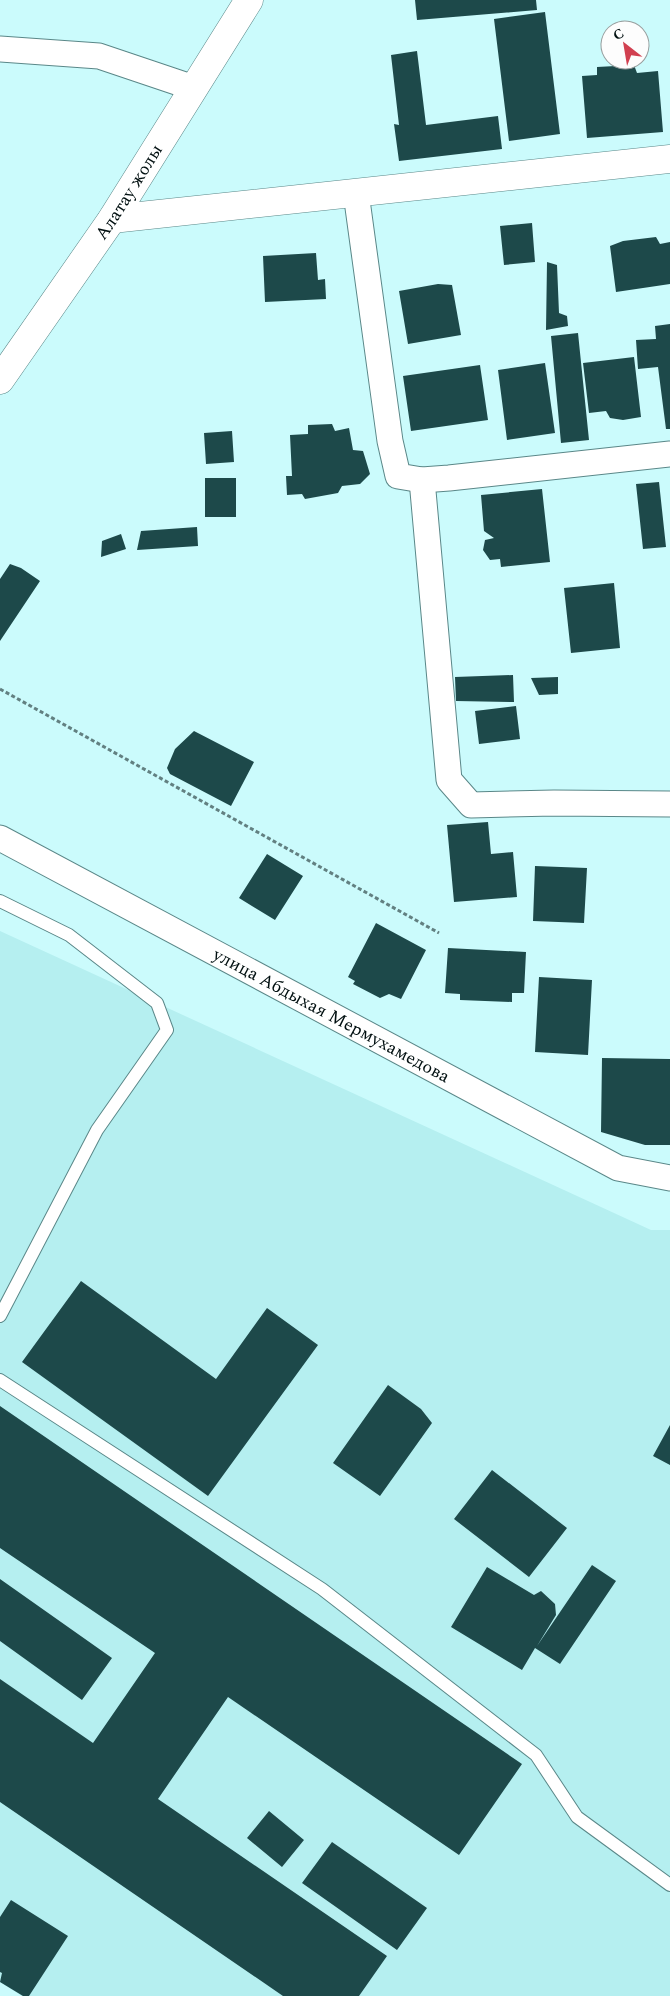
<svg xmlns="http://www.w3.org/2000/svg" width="670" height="1996" viewBox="0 0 670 1996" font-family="Spectral,serif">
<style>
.built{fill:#b5eff0}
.building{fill:#1d494a}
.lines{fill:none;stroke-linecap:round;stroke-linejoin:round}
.lane-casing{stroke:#5a8788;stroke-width:14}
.street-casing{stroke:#5a8788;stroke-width:27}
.secondary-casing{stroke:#5a8788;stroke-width:29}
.path{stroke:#628081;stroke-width:3;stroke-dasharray:4 2.5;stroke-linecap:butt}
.lane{stroke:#fff;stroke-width:12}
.street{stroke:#fff;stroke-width:25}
.secondary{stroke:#fff;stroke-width:28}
.labels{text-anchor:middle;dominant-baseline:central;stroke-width:5;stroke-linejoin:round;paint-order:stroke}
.street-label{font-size:18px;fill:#010f10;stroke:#fdfdfd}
</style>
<rect width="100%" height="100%" fill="#cbfbfc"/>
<!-- built -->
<path class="built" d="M0,931L651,1230H670V1996H22L0,1982Z"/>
<!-- building -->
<path class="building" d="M415,0H536L537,10L417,20Z
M545,12L560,134L509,141L494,19Z
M417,51L426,125L498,116L502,149L399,161L394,124L399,125L391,55Z
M634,65L637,73L658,71L663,132L587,138L582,76L597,75V67Z
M532,223L535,262L504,265L500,226Z
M656,237L660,244L670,242V284L616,292L610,246L623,241Z
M316,253L318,280L325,279L326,299L265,302L263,256Z
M547,262L557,265L559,313L567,316L568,326L546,330Z
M438,284L452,285L461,335L408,344L399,291Z
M670,324V429H666L658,367L638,369L636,340L656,339L655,326Z
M578,333L589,440L561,443L551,336Z
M634,357L641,417L623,420L610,418L606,411L589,413L583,363Z
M545,363L555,433L507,440L498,370Z
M480,365L488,420L411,431L403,376Z
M332,424L335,431L349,428L353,450L363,451L370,474L360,484L342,486L338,493L305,499L302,494L287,495L286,476H292L290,435L308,434V425Z
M232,431L234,462L206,464L204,433Z
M205,478H236V517H205Z
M659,482L666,547L643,549L636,484Z
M542,489L550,562L501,567L500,559L490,560L483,550L485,540L494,538L484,531L481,495Z
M197,527L198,546L137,550L141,531Z
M121,534L126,549L101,557L102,541Z
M10,564L21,568L40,581L0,641V579Z
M614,583L620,648L571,653L564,588Z
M513,675L514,702L456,701L455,677Z
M558,677V694L539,695L531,678Z
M516,706L520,739L479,744L475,711Z
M194,731L254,762L231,806L170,774L167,768L175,749Z
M488,822L491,854L513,852L517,897L454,902L447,825Z
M267,854L303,876L275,920L239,898Z
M535,866L587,868L584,923L533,921Z
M376,923L426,950L401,999L389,994L380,998L353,984L355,981L348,977Z
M448,948L526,952L524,993H512V1002L460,1000V994L445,993Z
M539,977L592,980L588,1055L535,1052Z
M602,1058L670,1059V1145H645L601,1132Z
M81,1281L216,1379L267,1308L318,1345L208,1496L22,1362Z
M388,1385L421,1409L432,1423L380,1496L333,1463Z
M0,1406L522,1764L459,1855L228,1697L158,1799L387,1956L359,1996H283L0,1802V1679L93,1743L155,1653L0,1548Z
M670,1425V1465L653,1456Z
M492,1470L567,1528L529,1577L454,1519Z
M592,1565L616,1581L560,1664L535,1648L522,1670L451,1627L487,1567L534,1595L541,1591L555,1604L556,1615L537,1646Z
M0,1579L112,1658L82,1700L0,1641Z
M269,1811L304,1840L282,1867L247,1838Z
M332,1842L427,1908L397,1950L302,1883Z
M11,1900L68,1936L29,1996H23L0,1982L2,1973L0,1972V1917Z"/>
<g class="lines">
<defs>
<path id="lane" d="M0,901L69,935L157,1003L167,1030L97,1130L0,1316
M0,1380L322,1589L536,1755L577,1817L670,1885"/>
<g id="street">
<path d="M0,49L99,56L194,88"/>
<path d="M356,193L390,441L398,476L422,480L449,478L670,454"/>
<path d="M422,480L449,780L471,805L554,803L670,804"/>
<path id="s1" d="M0,838L618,1168L670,1178"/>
</g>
<g id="secondary">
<path d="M112,219L670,159"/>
<path id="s2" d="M0,380L112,219L249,0"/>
</g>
</defs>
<!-- lane casing -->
<use href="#lane" class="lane-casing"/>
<!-- street casing -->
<use href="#street" class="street-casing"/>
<!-- secondary casing -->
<use href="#secondary" class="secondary-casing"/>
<!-- path -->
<path class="path" d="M0,689L439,933"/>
<!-- lane -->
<use href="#lane" class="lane"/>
<!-- street -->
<use href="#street" class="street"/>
<!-- secondary -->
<use href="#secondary" class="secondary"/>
</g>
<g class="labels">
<!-- street labels -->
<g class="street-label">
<text stroke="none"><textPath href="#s2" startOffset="228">Алатау жолы</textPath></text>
<text stroke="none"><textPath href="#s1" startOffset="376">улица Абдыхая Мермухамедова</textPath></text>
</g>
</g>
<!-- north arrow -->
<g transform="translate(625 45) rotate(329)"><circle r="24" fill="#fdfdfd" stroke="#989e9e"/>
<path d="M0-4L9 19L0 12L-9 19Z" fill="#d14050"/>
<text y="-8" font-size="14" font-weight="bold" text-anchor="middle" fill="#010f10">С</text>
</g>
</svg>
